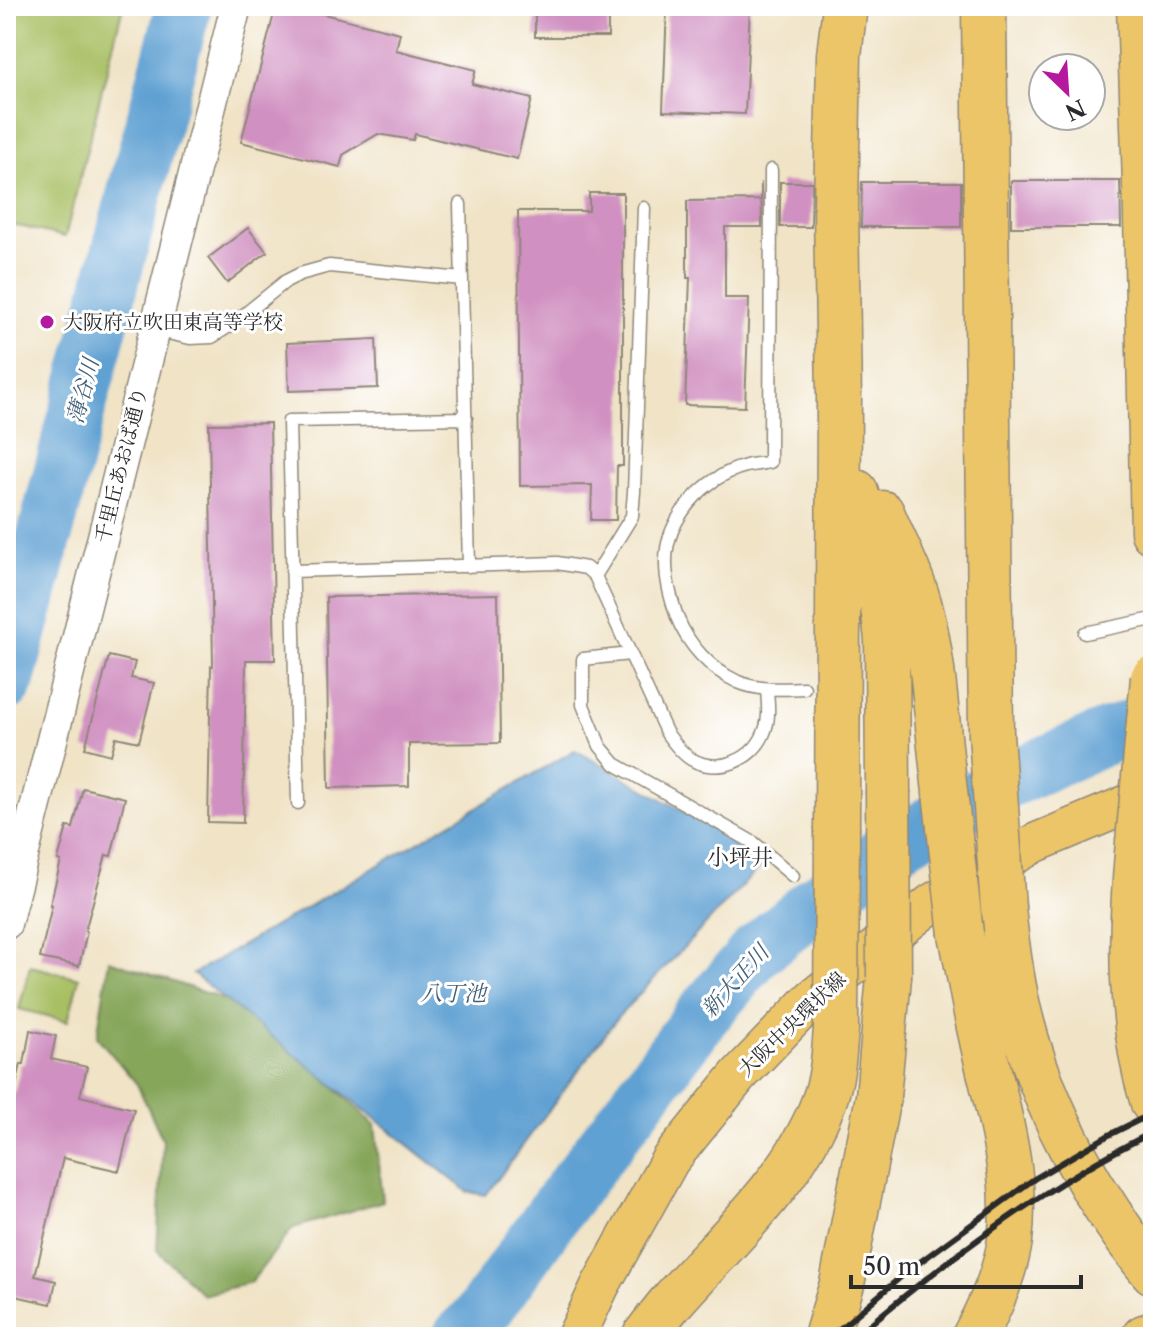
<svg xmlns="http://www.w3.org/2000/svg" width="1159" height="1343" viewBox="0 0 1159 1343" font-family="'Libre Caslon Text','Noto Serif JP',serif">
<style>
.green{fill:#a8bf64;stroke:#6a7548;stroke-width:2}
.forest{fill:#86a65a;stroke:#586842;stroke-width:2}
.water{fill:#60a1d3;stroke:#46667f;stroke-width:2}
.lines{fill:none;stroke-linecap:round;stroke-linejoin:round}
.river{stroke:#60a1d3;stroke-width:56}
.building{fill:#d090c1}
.service-casing{stroke:#8e8778;stroke-width:15}
.tertiary-casing{stroke:#8e8778;stroke-width:33}
.primary-casing{stroke:#8e8778;stroke-width:41}
.motorway-casing{stroke:#8e8778;stroke-width:47}
.service{stroke:#fff;stroke-width:12}
.tertiary{stroke:#fff;stroke-width:30}
.primary{stroke:#edc569;stroke-width:38}
.motorway{stroke:#edc569;stroke-width:44}
.rail{stroke:#2b2b2b;stroke-width:6}
.motorway-bridge-casing{stroke:#8e8778;stroke-width:47;stroke-linecap:butt}
.motorway-bridge{stroke:#edc569;stroke-width:44}
.poi-dot{fill:#b5179e;stroke:#fff;stroke-width:3}
.labels{text-anchor:middle;dominant-baseline:central;stroke-width:6;stroke-linejoin:round;paint-order:stroke}
.poi-label{font-size:20px;fill:#2b2b2b;stroke:#fff;text-anchor:start}
.street-label{font-size:20px;fill:#2b2b2b;stroke:#fff}
.water-label{font-size:22px;font-style:italic;fill:#436077;stroke:#fff}
.neighbourhood-label{font-size:22px;fill:#2b2b2b;stroke:#fff}
</style>
<rect width="100%" height="100%" fill="#fff"/>
<filter id="ink" filterUnits="userSpaceOnUse"><feTurbulence type="fractalNoise" baseFrequency=".0125" numOctaves="2"/><feDisplacementMap in="SourceGraphic" scale="16" xChannelSelector="R" yChannelSelector="G"/><feConvolveMatrix kernelMatrix="1 2 1 2 8 2 1 2 1" color-interpolation-filters="sRGB"/></filter>
<filter id="wash" filterUnits="userSpaceOnUse"><feTurbulence type="fractalNoise" baseFrequency=".006" numOctaves="4" result="noise"/><feDisplacementMap in="SourceGraphic" scale="32" xChannelSelector="R" yChannelSelector="G"/><feGaussianBlur stdDeviation="1.8" result="paint"/><feColorMatrix in="noise" values="0 0 0 0 0 0 0 0 0 0 0 0 0 0 0 0 0 1.4 0 .05"/><feComposite in="paint" operator="in"/></filter>
<g filter="url(#wash)">
<rect width="100%" height="100%" fill="#f0e3c6"/>
<!-- green -->
<path class="green" d="M6,6H123L65,237L6,223Z
M30,966L79,978L68,1021L19,1009Z"/>
<!-- forest -->
<path class="forest" d="M109,960L249,1008L375,1125L383,1201L293,1228L251,1282L203,1295L157,1250L163,1140L137,1084L97,1037Z"/>
<!-- water -->
<path class="water" d="M575,750L759,854L761,866L618,1017L486,1195L468,1192L193,974Z"/>
<g class="lines">
<!-- river -->
<path class="river" d="M6,683L184,6
M460,1337L479,1318L558,1207L701,1017L756,952L823,897L898,843L1006,781L1101,739L1153,719"/>
</g>
<g id="blocks">
<!-- building -->
<path class="building" d="M276,6H291L400,33L396,50L476,70L472,84L532,99L517,159L415,134L413,140L378,134L343,155L340,167L241,142Z
M535,6H608V37H535Z
M667,6H750L745,114L663,111Z
M1011,181H1120L1121,227H1011Z
M761,182L762,227H725V298H749L745,407L685,405L690,278H687V201L761,200Z
M780,182H812L811,227H780Z
M862,182H961V227H861Z
M589,193H623V466H617L616,520H591L592,485L520,486L518,211H589Z
M248,228L267,252L227,283L208,258Z
M376,339L378,388L289,391L287,343Z
M270,423L275,660H246L243,823L208,822L211,666H213L209,424Z
M498,594L500,743L409,744V786L329,788L326,597Z
M109,656L135,662L131,678L154,683L139,742L116,737L111,755L85,748Z
M83,788L125,798L111,856L106,855L85,931L87,932L79,966L40,958L52,905H50L61,861L58,860L67,827L73,828Z
M30,1030L56,1036L51,1059L87,1067L80,1096L134,1109L119,1171L63,1158L35,1276L56,1281L51,1304L6,1294V1128L21,1064H24Z"/>
</g>
</g>
<g filter="url(#ink)">
<use href="#blocks" fill-opacity="0" stroke="#8e8778" stroke-width="2"/>
<g class="lines">
<defs>
<path id="service" d="M771,170L770,462C762,464 754,464 746,466C704,477 665,519 666,563C666,582 671,599 677,617C688,645 710,669 738,682C759,691 781,689 804,688
M460,204L469,566
M154,330L190,338L212,337L234,323L286,281L300,274L329,266L462,279
M292,571L557,563L586,568L595,576L666,732C673,742 681,753 691,759C718,775 753,760 764,733C770,719 768,704 767,690
M595,576L632,516L634,492L644,208
M1085,633L1153,619
M630,654L583,659V705L600,746L615,764L754,843L793,876
M298,803L289,421L466,418"/>
<path id="tertiary" d="M6,924L236,6"/>
<path id="primary" d="M576,1337L600,1286L670,1160L738,1076L813,998L932,903L1035,843L1128,804L1153,797"/>
<path id="motorway" d="M984,6L991,734
M1139,6L1146,215L1153,532
M856,492L884,614L887,639L888,791
M882,513C895,545 913,577 921,611C934,661 936,714 942,765
M837,827L839,399L836,208L839,55L845,6
M1138,842C1130,929 1127,1018 1153,1103
M1003,908C1007,947 1012,986 1022,1023C1045,1112 1095,1202 1153,1272
M961,934C968,968 973,1002 981,1036C995,1102 1019,1172 1010,1240C1005,1274 990,1308 974,1337
M644,1337C654,1324 663,1311 674,1299C728,1237 795,1180 824,1101C833,1078 834,1053 836,1029
M826,1337L842,1284L878,1097L889,977
M1144,1337L1153,1334"/>
</defs>
<!-- service casing -->
<use href="#service" class="service-casing"/>
<!-- tertiary casing -->
<use href="#tertiary" class="tertiary-casing"/>
<!-- primary casing -->
<use href="#primary" class="primary-casing"/>
<!-- motorway casing -->
<use href="#motorway" class="motorway-casing"/>
<!-- service -->
<use href="#service" class="service"/>
<!-- tertiary -->
<use href="#tertiary" class="tertiary"/>
<!-- primary -->
<use href="#primary" class="primary"/>
<!-- motorway -->
<use href="#motorway" class="motorway"/>
<!-- rail -->
<path class="rail" d="M830,1337L909,1270L1034,1179L1109,1135L1153,1113
M855,1337C947,1259 1044,1186 1153,1132"/>
<defs>
<path id="motorway-bridge" d="M991,734L1003,908
M942,765L961,934
M888,791L889,977
M1138,842L1153,678
M836,1029L837,827"/>
</defs>
<!-- motorway-bridge casing -->
<use href="#motorway-bridge" class="motorway-bridge-casing"/>
<!-- motorway-bridge -->
<use href="#motorway-bridge" class="motorway-bridge"/>
</g>
</g>
<!-- markers -->
<circle class="poi-dot" cx="47" cy="322" r="8"/>
<g class="labels">
<!-- poi labels -->
<g class="poi-label">
<text x="63" y="322">大阪府立吹田東高等学校</text>
</g>
<!-- street labels -->
<g class="street-label">
<text transform="translate(121 465) rotate(-76)">千里丘あおば通り</text>
<text transform="translate(792 1024) rotate(-44)">大阪中央環状線</text>
</g>
<!-- water labels -->
<g class="water-label">
<text transform="translate(83 391) rotate(-75)">薄谷川</text>
<text transform="translate(735 981) rotate(-48)">新大正川</text>
<text x="453" y="993">八丁池</text>
</g>
<!-- neighbourhood labels -->
<g class="neighbourhood-label">
<text x="740" y="857">小坪井</text>
</g>
</g>
<!-- margin -->
<rect width="1159" height="1343" fill="none" stroke="#fff" stroke-width="32"/>
<!-- north arrow -->
<g transform="translate(1067 92) rotate(155)"><circle r="38" fill="#ffffff" stroke="#aaaaaa" stroke-width="2"/>
<path d="M0-6L14 30L0 20L-14 30Z" fill="#b5179e"/>
<text y="-12" font-size="22" font-weight="bold" text-anchor="middle" fill="#2b2b2b">N</text>
</g>
<!-- scale -->
<path d="M851 1275v12h230v-12" fill="none" stroke="#2b2b2b" stroke-width="4"/>
<text x="863" y="1275" font-size="24" fill="#2b2b2b" stroke="#ffffff" stroke-width="6" paint-order="stroke">50 m</text>
</svg>
